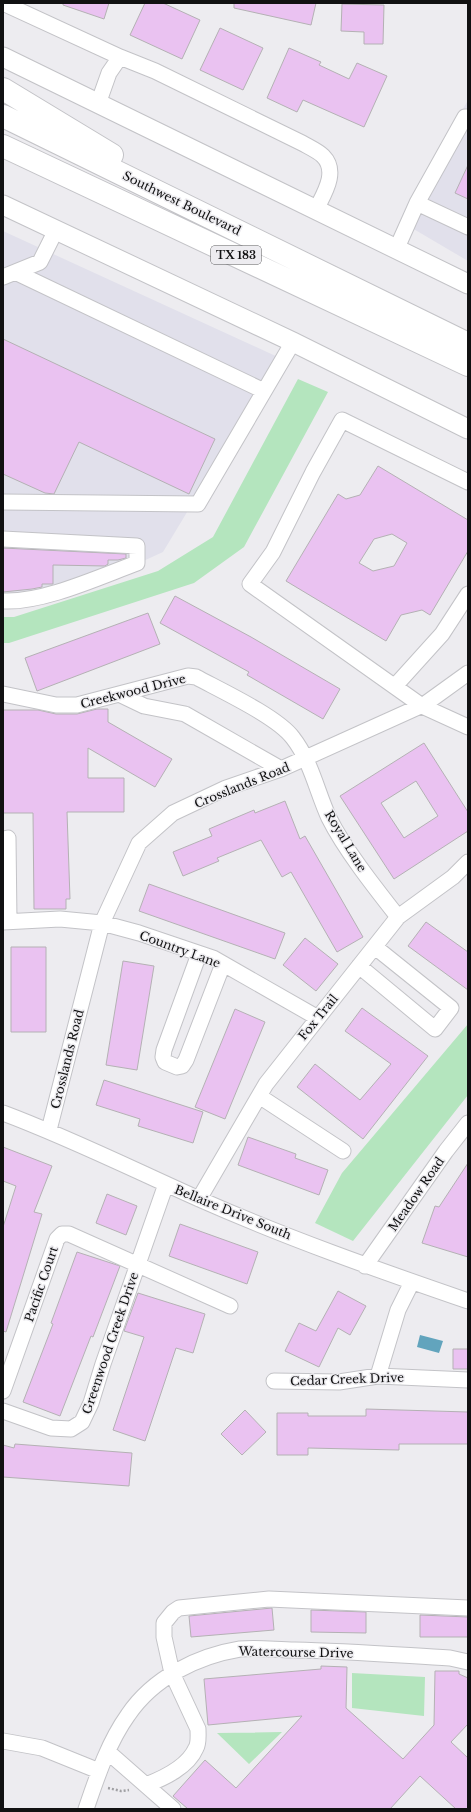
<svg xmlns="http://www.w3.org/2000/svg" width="471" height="1812" viewBox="0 0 471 1812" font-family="'Libre Baskerville',serif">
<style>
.built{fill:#e1e0eb}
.green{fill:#b4e5be}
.water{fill:#62a4bd}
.building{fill:#eac2f1;stroke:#b4b1b4;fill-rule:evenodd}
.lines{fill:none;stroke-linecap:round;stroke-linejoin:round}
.minor-casing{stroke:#c3c3c7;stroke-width:17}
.major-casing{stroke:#c3c3c7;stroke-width:21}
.highway-casing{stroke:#c3c3c7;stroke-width:24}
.path{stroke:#a0a0a3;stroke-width:2.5;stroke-dasharray:2 2;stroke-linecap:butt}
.minor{stroke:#fff;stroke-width:15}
.major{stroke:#fff;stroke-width:19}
.highway{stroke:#fff;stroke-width:22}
.labels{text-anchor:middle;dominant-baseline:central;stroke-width:3;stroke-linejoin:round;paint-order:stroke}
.shield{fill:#edecf0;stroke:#535355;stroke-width:1}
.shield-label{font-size:11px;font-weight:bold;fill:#111112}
.street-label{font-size:12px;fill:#111112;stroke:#edecf0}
</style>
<rect width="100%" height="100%" fill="#edecf0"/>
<!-- built -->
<path class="built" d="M468,100V261L400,221Z
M3,231L280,358L163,552L95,583L16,608H3Z"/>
<!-- green -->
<path class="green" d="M298,379L328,392L244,547L194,583L9,643H3V617H14L158,571L213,537Z
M468,1024V1095L353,1241L315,1223L342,1173Z
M352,1673L425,1677L424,1716L352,1708Z
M282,1732L249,1764L217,1733Z"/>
<!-- water -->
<path class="water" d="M420,1335L443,1341L439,1353L417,1347Z"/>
<!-- building -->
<path class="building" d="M63,3H109L104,19L63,5Z
M145,3H163L200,20L182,59L130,35Z
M234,3H316L311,25L234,8Z
M342,4L384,5L383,44H364V32L341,31Z
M220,28L263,48L243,90L200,70Z
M289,48L321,62L319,65L349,79L357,63L387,76L364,127L303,100L297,112L267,98Z
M468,165V199L455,193Z
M3,339L215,439L189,494L79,442L54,494L45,493L3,474Z
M378,466L468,520V551L430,615L422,610L401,615L386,641L286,581L338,494L346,499L360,495ZM392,534L407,543L394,566L373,571L359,563L374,539Z
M3,548L126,554V558L118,560H108V564L105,566L53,565V584H42V587L32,589L3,592Z
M175,596L251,637L340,689L323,719L247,675L249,672L160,623Z
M148,613L160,644L37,691L25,658Z
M97,709H108V722L172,759L155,787L88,748V778H124V812H67L70,899H66V909H34L33,813H3V710H38L56,714H77Z
M424,743L468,812V831L394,879L340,796ZM416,781L438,816L404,838L381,803Z
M285,801L300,839L305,836L363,937L337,952L291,872L282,877L261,840L217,858L219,861L183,876L173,852L212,836L209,829L254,810L255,813Z
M149,884L285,933L275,959L139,911Z
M426,922L468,952V990L408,946Z
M305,938L338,964L316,991L283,965Z
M11,947H46V1032H11Z
M123,961L154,966L137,1070L106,1065Z
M362,1008L428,1056L363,1139L297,1087L315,1064L360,1100L391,1064L345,1031Z
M235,1009L265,1022L225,1119L195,1107Z
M104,1080L203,1112L193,1143L138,1126L140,1119L96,1105Z
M248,1137L296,1154L295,1158L328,1170L319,1195L238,1165Z
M3,1147L52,1166L34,1212L42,1214L6,1332L3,1331V1227L16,1186L3,1181Z
M468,1163V1257L422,1243L435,1206L439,1207Z
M107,1194L137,1206L126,1235L96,1223Z
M180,1224L258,1252L247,1284L169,1256Z
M77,1252L120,1266L93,1337L91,1336L60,1416L23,1402L53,1324L51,1323Z
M338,1291L366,1306L350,1335L338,1328L319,1367L285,1351L299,1323L316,1331Z
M138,1293L205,1314L193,1353L176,1348L145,1441L113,1430L144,1337L124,1331Z
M453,1349H468V1369H453Z
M366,1409L468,1412V1444H399V1450L308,1448V1455H277V1413H308V1416H366Z
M245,1410L266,1432L242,1455L221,1434Z
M15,1444L132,1453L129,1486L3,1477V1445L14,1448Z
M272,1608L274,1630L191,1637L189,1616Z
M311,1610L366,1612V1633L311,1632Z
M420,1615L468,1617V1637H420Z
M321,1666L347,1667L346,1708L403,1759L434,1725L435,1671H459V1674L468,1678V1724L451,1742L468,1758V1809H456L420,1776L390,1809H188L173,1796L205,1760L236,1788L302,1716L208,1725L204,1679L321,1669Z"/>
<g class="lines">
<defs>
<path id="minor" d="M3,3L120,57
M98,104L109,73L120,57L155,71L302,143C309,147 318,151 323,156C339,172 323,195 316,210
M417,203L468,227
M396,250L417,203L465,117H468
M15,272L264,391
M3,277L40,262L56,230
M468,482L342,420L313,472L273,552L250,584L422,706L468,727
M3,502L198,504L293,342
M3,539L137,546V563C99,577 43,603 3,601
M395,686L442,634L468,594
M3,694L56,705H77L188,676L196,677C220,690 278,717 293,738C311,761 317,792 329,818C345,850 376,889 398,917
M119,694L144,706L185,714L281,769
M3,839L8,838L9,921
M3,922L60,919L102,923L139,933L213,958L318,1018
M199,954L164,1050L163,1057L165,1062L177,1067L182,1066L186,1060L223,964
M359,966L435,1029L451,1008L375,947
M259,1096L343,1151
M3,1113C70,1138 134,1170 199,1199C287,1238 378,1270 468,1301
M49,1130L102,923L139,843L173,813L226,788L281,769L425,704L468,673
M199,1199L266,1084L318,1018L398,917L453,877L468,862
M365,1266L446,1151L468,1123
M378,1376L398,1310L412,1282
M274,1381L339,1382L378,1376L468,1380
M3,1391L57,1239L62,1234H69L230,1306
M3,1411L51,1428L71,1429L82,1422L91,1403L103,1364L166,1184
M3,1741L42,1748L99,1771
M108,1752L173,1809
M146,1785C164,1778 188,1767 196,1748C199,1743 198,1735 198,1729L172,1673L164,1637V1623L173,1612L179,1608L269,1599L468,1608
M86,1809C97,1777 108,1743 128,1715C153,1678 197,1656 240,1649C258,1647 277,1650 295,1650C347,1651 398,1655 450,1658L468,1662"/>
<path id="major" d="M3,57L468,284
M3,205L293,342L468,429"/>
<path id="highway" d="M3,89L112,155
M3,116L468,344
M3,146L468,365"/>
</defs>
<!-- minor casing -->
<use href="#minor" class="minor-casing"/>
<!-- major casing -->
<use href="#major" class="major-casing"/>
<!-- highway casing -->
<use href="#highway" class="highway-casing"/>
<!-- path -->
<path class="path" d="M108,1788L121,1791L129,1790"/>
<!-- minor -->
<use href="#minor" class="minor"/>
<!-- major -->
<use href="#major" class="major"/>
<!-- highway -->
<use href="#highway" class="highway"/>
</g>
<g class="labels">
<!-- shield labels -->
<rect class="shield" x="211" y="246" width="50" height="18" rx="3"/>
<g class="shield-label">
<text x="236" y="255">TX 183</text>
</g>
<!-- street labels -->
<g class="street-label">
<text transform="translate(182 203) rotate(26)">Southwest Boulevard</text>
<text transform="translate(133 691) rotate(-14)">Creekwood Drive</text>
<text transform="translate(242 785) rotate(-22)">Crosslands Road</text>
<text transform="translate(346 841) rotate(59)">Royal Lane</text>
<text transform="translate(180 949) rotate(20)">Country Lane</text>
<text transform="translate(318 1017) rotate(-51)">Fox Trail</text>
<text transform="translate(67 1059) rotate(-76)">Crosslands Road</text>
<text transform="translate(416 1194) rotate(-55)">Meadow Road</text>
<text transform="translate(233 1212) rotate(22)">Bellaire Drive South</text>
<text transform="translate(41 1284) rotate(-71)">Pacific Court</text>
<text transform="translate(110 1343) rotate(-71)">Greenwood Creek Drive</text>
<text transform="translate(347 1379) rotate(-2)">Cedar Creek Drive</text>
<text transform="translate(296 1652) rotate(1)">Watercourse Drive</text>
</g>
</g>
<!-- border -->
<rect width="471" height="1812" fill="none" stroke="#111112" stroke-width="8"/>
</svg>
